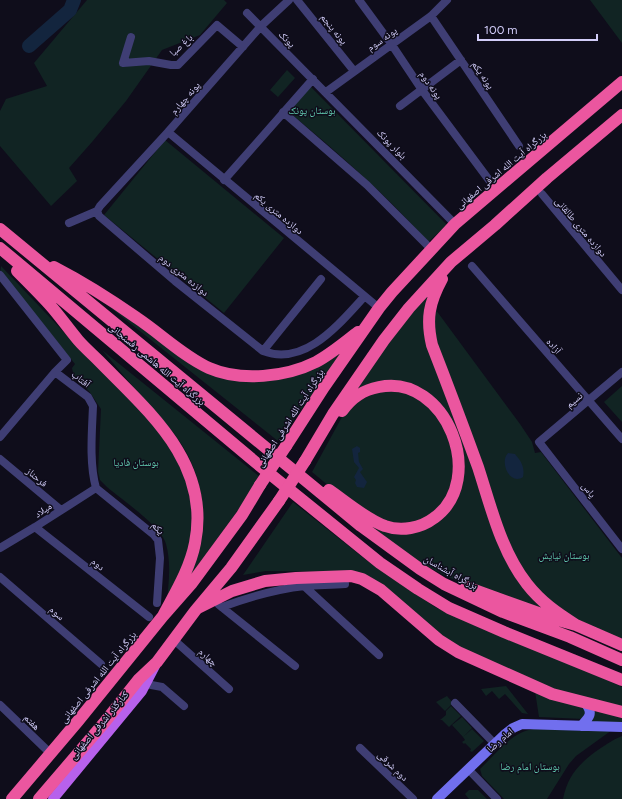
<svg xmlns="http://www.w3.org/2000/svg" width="622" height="799" viewBox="0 0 622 799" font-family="Figtree,'Noto Naskh Arabic',sans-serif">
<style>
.green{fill:#112423}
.water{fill:#13253e}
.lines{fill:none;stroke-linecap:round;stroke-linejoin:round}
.river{stroke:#13253e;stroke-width:14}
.street{stroke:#3f3e74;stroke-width:8}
.secondary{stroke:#716fee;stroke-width:10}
.primary{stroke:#b761ec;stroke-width:10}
.highway{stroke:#eb569f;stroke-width:12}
.highway-bridge{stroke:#eb569f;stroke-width:12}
.labels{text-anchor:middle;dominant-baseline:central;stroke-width:3;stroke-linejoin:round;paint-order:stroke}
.street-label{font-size:10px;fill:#d2cdf9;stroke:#0f0d1b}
.park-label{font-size:10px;fill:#63cfb3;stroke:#0f0d1b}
</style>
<rect width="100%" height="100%" fill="#0f0d1b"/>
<!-- green -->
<path class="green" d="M87,0H224L227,3L200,35L162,50L126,101L92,142L69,168L77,181L51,206L0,146V111L6,99L47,86L34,63Z
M590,0H622V43Z
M287,70L295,78L278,97L270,90Z
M310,86L447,225L428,242C386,194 338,153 289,112Z
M165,140L284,238L224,313L104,215Z
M1,266L78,347L150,419L175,453L192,498L193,527L186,560L167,600C169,581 171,562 166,544C162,527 121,499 107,487L100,480L98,472L101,409L89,391L74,377L72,368L75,364L35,314L0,275Z
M439,280L426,312L499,541L553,616C509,600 461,587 420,562C389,543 361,518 333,495L388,530L449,510L456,437L415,388L351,397L387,342Z
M87,289L183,358L264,379L351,342L278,441Z
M433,306L520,424L532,442L535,453L541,452L622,558V640L585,624L549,604L515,562L436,349Z
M102,350L260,477L239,509L179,591C186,577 195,562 199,547C208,512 201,475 182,445C171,427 155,412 141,396C128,381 115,365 102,350Z
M622,386V422L604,402Z
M385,389L418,396L442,420L455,456L449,499L418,523L383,522L329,486L312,472L343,415L352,404Z
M293,502L365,559L435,607L485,630L589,672L622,687V708L545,688L459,650L351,572L266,571L243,575Z
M506,686L528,714L522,713L505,694L499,699L492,691L486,696L481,689Z
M535,691L587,709L584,719L539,717Z
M447,696L453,703L445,711L436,702Z
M451,706L461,716L449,727L442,720H440L446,715V711Z
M594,711L622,715V724L588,723Z
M462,717L472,728L463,737L452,725Z
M472,729L484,741L472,752L470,751L471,749L465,743L464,744L462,742L465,740L463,737Z
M533,729L612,730L576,756L569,764L547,799H504L482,776L480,769C496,754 510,733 533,729Z
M622,736V799H563C568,776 577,766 595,752C604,746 612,740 622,736Z
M469,790H478L487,799H469L465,794Z"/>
<!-- water -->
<path class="water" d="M357,446L360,448V452L358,453L359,462L363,469L360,472L367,482L364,488L357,487L355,483L356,480L354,477L359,468L354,462L352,449Z
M508,453L515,454C521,461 525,467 523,477C510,486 499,462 508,453Z"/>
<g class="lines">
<!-- river -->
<path class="river" d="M29,46L70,10L74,0"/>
<!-- street -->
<path class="street" d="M297,0L354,71
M359,0L392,45L422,90L489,180
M247,13L455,224
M431,16L519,146
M131,37L123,63L149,61L171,65H178L217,25L243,47
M326,92L431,16L447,0
M400,106L461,60
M283,112L367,185L431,249
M168,132L379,308
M224,180L313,79
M542,194L622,290
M97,211L99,216L175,281L263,351C305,367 339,324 364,297
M97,211L100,206L168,132L261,26L289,0
M69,223L97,211
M472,266L622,439
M0,275L67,360L55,372L0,437
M263,351L321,279
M55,372L88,397L93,406C92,431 89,463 96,488
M622,372L539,442L622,549
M0,459L61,510
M96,488L154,535L158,540L160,558L157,603
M35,527L149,617
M0,548L35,527L96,488
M0,577L101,664
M303,585L379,655
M219,605L295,666
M222,607C249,597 277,589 305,586C319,585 332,585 345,584L344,576
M174,640L229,689
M146,684L162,687L184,706
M455,703L495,744
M0,705L50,753
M360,748L413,799
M469,770L497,799"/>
<!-- secondary -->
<path class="secondary" d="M581,726C589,718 594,713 585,703
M437,799L504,735L513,728L522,724L622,727"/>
<!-- primary -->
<path class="primary" d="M53,799L142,691L155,666"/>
<!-- highway -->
<path class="highway" d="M0,229L361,526L420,569L444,584L503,612L570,637L622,660
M0,248L254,461L380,563L418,589L449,608L504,632L622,680
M54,267C83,282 110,299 137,318C161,334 183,356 209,368C241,382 286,377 316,362C331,354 345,342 358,332
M17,271C28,282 39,293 49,304C59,315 68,328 78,340C84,347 92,354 99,361C149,412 211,463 195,543C190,569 175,593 163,616
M442,279C429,303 426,319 432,345C448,386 463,426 478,467C491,507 501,551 527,584C541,602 557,613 576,625
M286,446L324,387L379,308L392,292L455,224L622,82
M305,461L333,414L384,340L409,308L451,262L495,225L547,178L622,115
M329,490C345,501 367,520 385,526C401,532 421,528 434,518C488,480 446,373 379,387C363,390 352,397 342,411
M466,587L558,620L576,625L622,645
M198,608L232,591L265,581L296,578L351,576L362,579L381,590L439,640L458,652L552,694L622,712
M12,799L78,721L163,616L192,583L242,515L260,485
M39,799L104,723L139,679L157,662L195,611L231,568L279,501"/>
<!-- highway-bridge -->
<path class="highway-bridge" d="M260,485L286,446
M279,501L305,461"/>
</g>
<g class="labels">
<!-- street labels -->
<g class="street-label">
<text transform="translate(334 29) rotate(51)">پونه پنجم</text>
<text transform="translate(287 39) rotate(45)">پونک</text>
<text transform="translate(382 39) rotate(-35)">پونه سوم</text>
<text transform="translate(181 45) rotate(-42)">باغ صبا</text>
<text transform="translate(483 75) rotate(56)">پونه یکم</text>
<text transform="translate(431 85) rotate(55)">پونه دوم</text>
<text transform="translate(185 98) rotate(-49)">پونه چهارم</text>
<text transform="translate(392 144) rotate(45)">بلوار پونک</text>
<text transform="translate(501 170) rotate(-40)">بزرگراه آیت الله اشرفی اصفهانی</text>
<text transform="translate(279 213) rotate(40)">دوازده متری یکم</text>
<text transform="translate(581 227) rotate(50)">دوازده متری طالقانی</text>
<text transform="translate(184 275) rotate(39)">دوازده متری دوم</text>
<text transform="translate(554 346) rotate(49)">آزاده</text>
<text transform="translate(157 364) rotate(40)">بزرگراه آیت الله هاشمی رفسنجانی</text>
<text transform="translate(81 379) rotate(38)">آفتاب</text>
<text transform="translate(574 400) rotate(-40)">نسیم</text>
<text transform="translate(290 418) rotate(-57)">بزرگراه آیت الله اشرفی اصفهانی</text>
<text transform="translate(37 477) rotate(40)">فرحناز</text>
<text transform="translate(589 490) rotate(52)">یاس</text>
<text transform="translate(43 510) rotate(-34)">میلاد</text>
<text transform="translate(158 528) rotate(47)">یکم</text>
<text transform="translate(98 564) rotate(38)">دوم</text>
<text transform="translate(451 572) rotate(29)">بزرگراه آبشناسان</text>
<text transform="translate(57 613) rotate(41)">سوم</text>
<text transform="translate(208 657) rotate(42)">چهارم</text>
<text transform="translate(98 677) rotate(-51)">بزرگراه آیت الله اشرفی اصفهانی</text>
<text transform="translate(32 722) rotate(44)">هفتم</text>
<text transform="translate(99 725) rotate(-50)">کنارگذر اشرفی اصفهانی</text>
<text transform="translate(500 740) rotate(-41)">امام رضا</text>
<text transform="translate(393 766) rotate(44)">دوم شرقی</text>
</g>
<!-- park labels -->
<g class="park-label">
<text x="312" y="110">بوستان پونک</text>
<text x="136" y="462">بوستان فادیا</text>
<text x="564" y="555">بوستان نیایش</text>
<text x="530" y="766">بوستان امام رضا</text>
</g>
</g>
<!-- scale -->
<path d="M478 34v6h119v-6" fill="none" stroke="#d2cdf9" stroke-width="2"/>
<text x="484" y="34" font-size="12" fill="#d2cdf9" stroke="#0f0d1b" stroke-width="3" paint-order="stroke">100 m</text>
</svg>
